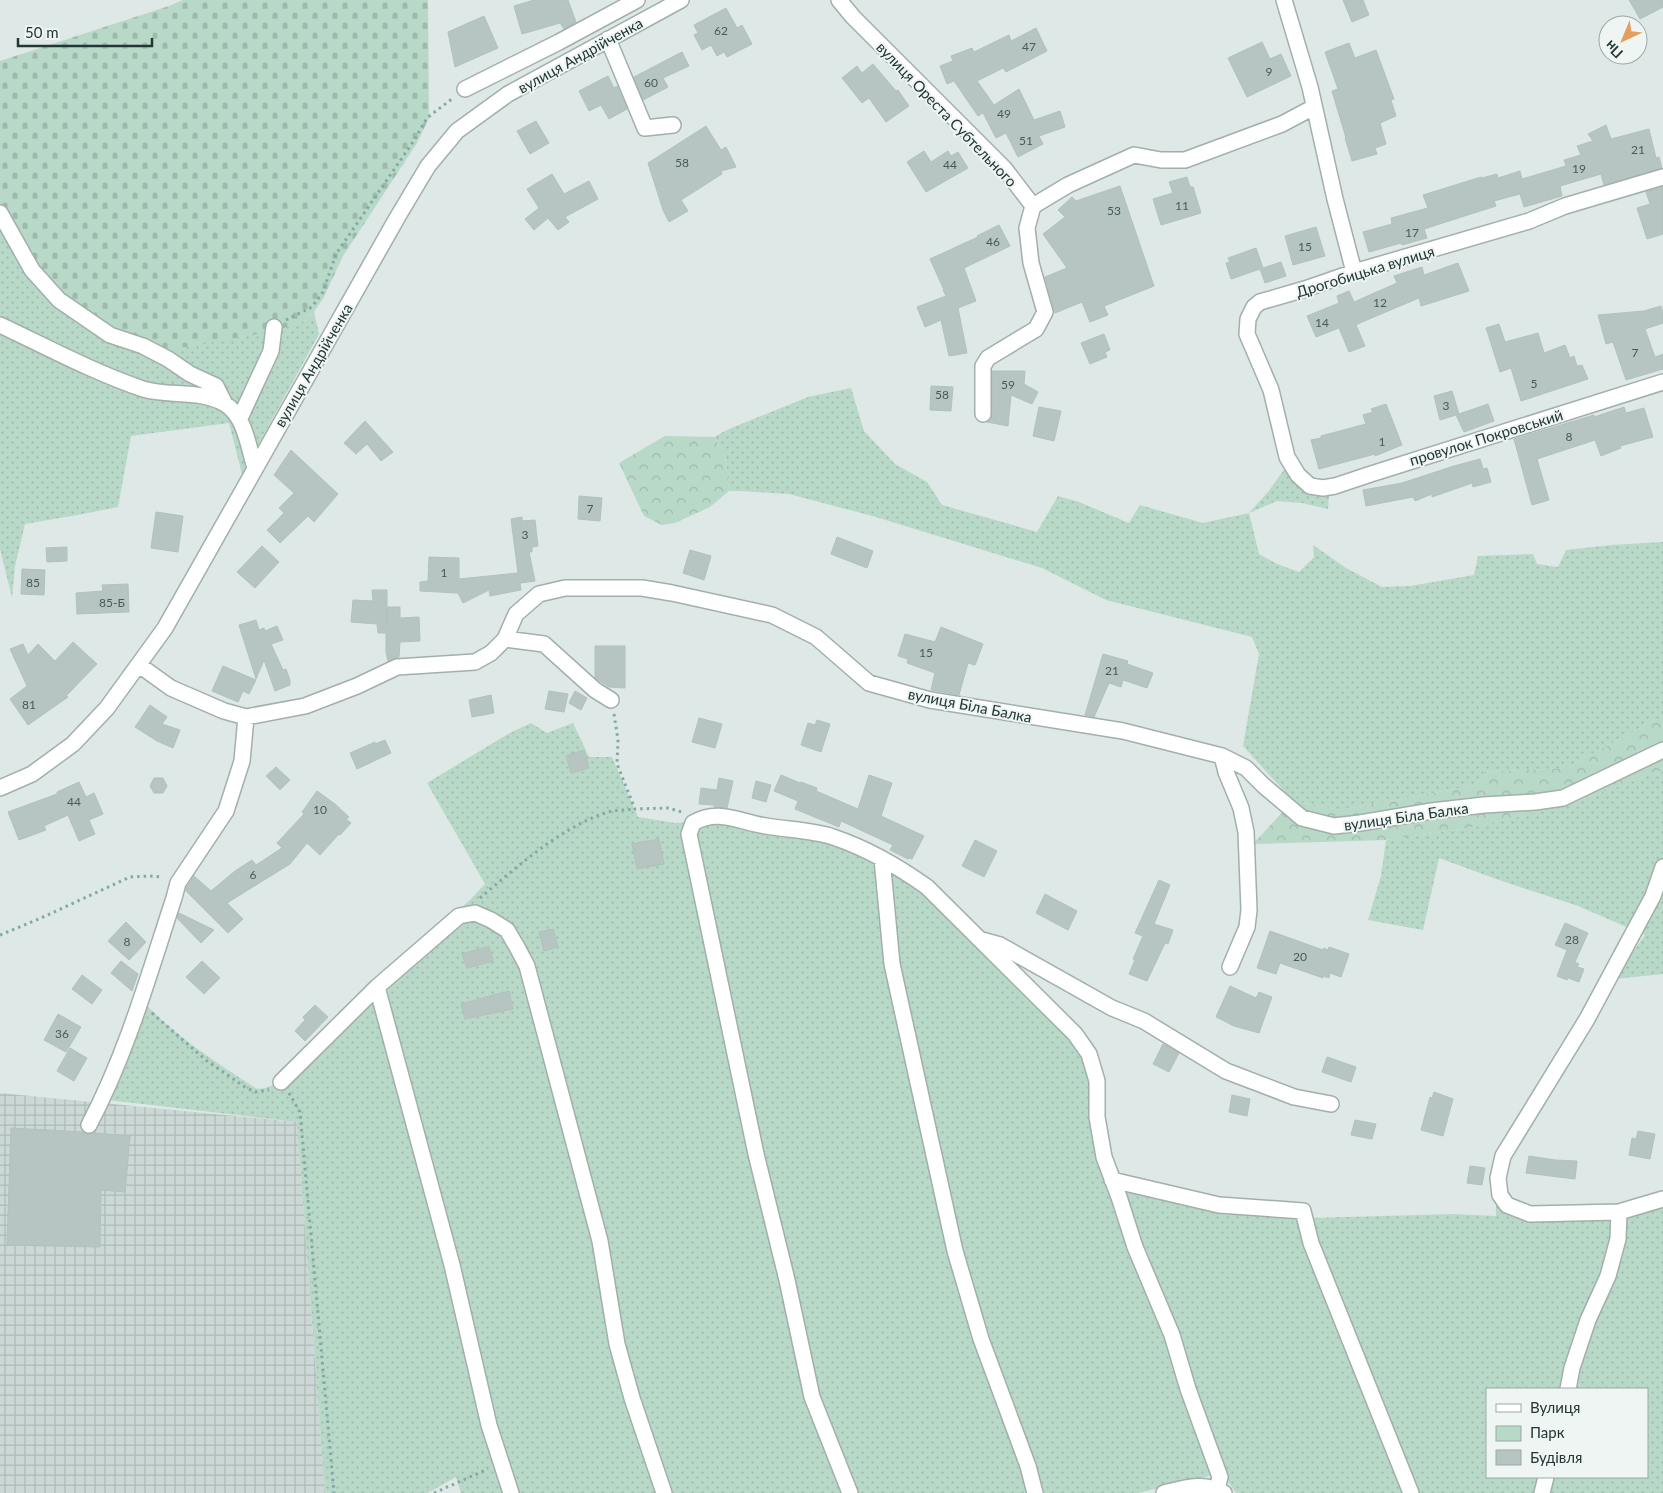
<svg xmlns="http://www.w3.org/2000/svg" width="1663" height="1493" viewBox="0 0 1663 1493" font-family="Lato,sans-serif">
<style>
.industrial{fill:url(#industrial-grid)}
.green{fill:url(#green-dots);fill-rule:evenodd}
.forest{fill:url(#forest-crowns)}
.cemetery{fill:url(#cemetery-stones)}
.building{fill:#b6c5c2;stroke:#b1c1be}
.lines{fill:none;stroke-linecap:round;stroke-linejoin:round}
.minor-casing{stroke:#a2afad;stroke-width:18}
.path{stroke:#81a9a6;stroke-width:3;stroke-dasharray:2.5 4;stroke-linecap:butt}
.minor{stroke:#fff;stroke-width:15}
.labels{text-anchor:middle;dominant-baseline:central;stroke-width:4;stroke-linejoin:round;paint-order:stroke}
.number-label{font-size:12px;fill:#465a58}
.street-label{font-size:15px;fill:#213635;stroke:#eef5f3}
</style>
<defs>
<pattern id="industrial-grid" width="8" height="8" patternUnits="userSpaceOnUse" patternTransform="scale(1.25)"><rect width="8" height="8" fill="#ccd8d5"/><path d="M0 4h8M4 0v8" fill="none" stroke="#afbab7"/></pattern>
<pattern id="green-dots" width="8" height="8" patternUnits="userSpaceOnUse" patternTransform="scale(1.25)"><rect width="8" height="8" fill="#b8d8c8"/><path d="M2 2h.1M6 6h.1" fill="none" stroke="#9ebaac" stroke-width="1.8" stroke-linecap="round"/></pattern>
<pattern id="forest-crowns" width="20" height="18" patternUnits="userSpaceOnUse" patternTransform="scale(1.25)"><rect width="20" height="18" fill="#b8d8c8"/><path d="M2 6a3 3 0 1 1 6 0M12 15a3 3 0 1 1 6 0" fill="none" stroke="#9ebaac"/></pattern>
<pattern id="cemetery-stones" width="16" height="16" patternUnits="userSpaceOnUse" patternTransform="scale(1.25)"><rect width="16" height="16" fill="#b8d8c8"/><path d="M2 7V4a2 2 0 0 1 4 0v3zM10 15v-3a2 2 0 0 1 4 0v3z" fill="#9ebaac"/></pattern>
</defs>
<rect width="100%" height="100%" fill="#dee8e6"/>
<!-- industrial -->
<path class="industrial" d="M0,1093L297,1122L325,1493H0Z"/>
<!-- green -->
<path class="green" d="M0,218L304,322L314,312L319,334L242,474L229,423L131,436L118,507L83,514L25,524L15,566L12,598L0,549Z
M851,388L864,431L895,464L927,482L942,505L1037,532L1058,496L1079,502L1129,523L1140,505L1203,523L1249,513L1268,492L1286,467L1296,485L1329,496L1328,509L1302,503L1277,501L1249,513L1259,554L1277,564L1299,572L1314,557L1313,545L1346,568L1382,587L1410,586L1474,575L1478,556L1533,554L1537,564L1558,567L1566,550L1612,545L1663,542V719L1655,720L1566,768L1484,772L1477,785L1340,810L1293,801L1243,746L1259,654L1252,637L1106,600L1042,568L876,517L789,494L742,491H729L725,455L714,437L729,429L808,397Z
M531,723L547,733L573,723L589,757H612L638,817L675,823L708,821L837,844L926,890L1087,1057L1110,1183L1220,1214L1311,1218L1454,1214L1496,1216V1204L1503,1193L1517,1205L1535,1208L1612,1204L1663,1197V1493H1236L1222,1473L1138,1493H461L456,1477L428,1493H325L297,1122L108,1100L145,1004C178,1038 217,1063 257,1089L266,1088L277,1083L371,984L469,901L485,884L427,783L508,734ZM1487,1389H1647V1477H1487Z
M1663,770V974L1614,979L1645,935L1578,906L1499,880L1439,858L1423,930L1368,920L1381,876L1386,840L1469,828L1570,804Z"/>
<!-- forest -->
<path class="forest" d="M665,436L714,437L725,455L729,491L710,507L675,523L662,525L644,516L619,463Z
M1663,719V770L1570,804L1469,828L1386,840L1253,844L1293,801L1340,810L1477,785L1484,772L1566,768L1655,720Z"/>
<!-- cemetery -->
<path class="cemetery" d="M183,0H428L429,118L417,143L343,256L324,297L314,312L304,322L274,331L169,350L127,347L56,301L0,218V61L169,6Z"/>
<!-- building -->
<path class="building" d="M534,0H568L576,22L564,29L560,23L522,34L514,6Z
M1343,0H1363L1369,15L1352,22Z
M1629,0H1663V7L1640,19Z
M726,8L737,28L742,25L752,44L727,57L724,52L717,56L711,45L702,50L694,35L698,33L694,25Z
M484,16L498,48L455,67L448,32Z
M1036,28L1047,51L1006,72L1003,68L977,81L994,105L1019,89L1034,120L1060,111L1065,127L1039,136L1043,144L1018,157L1006,133L996,138L983,113L978,116L954,81L947,84L940,66L953,61L951,56L972,48L974,52L1009,35L1011,41Z
M1262,42L1270,59L1281,54L1291,76L1247,97L1228,58Z
M1349,43L1355,58L1376,50L1394,99L1391,100L1396,116L1380,123L1386,144L1375,148L1377,154L1352,161L1345,138H1346L1332,91L1338,89L1325,52Z
M682,52L689,66L663,78L668,87L643,100L634,77Z
M873,64L896,91L898,90L909,106L886,122L869,98L862,103L842,78L857,66L862,73Z
M608,76L614,88L617,86L627,109L609,119L601,105L589,111L579,91Z
M536,121L549,143L530,154L517,131Z
M1606,125L1611,139L1649,129L1656,158L1659,157L1662,168L1604,185L1601,174L1560,186L1562,196L1524,207L1520,194L1494,201L1496,206L1424,229L1427,238L1402,245L1401,243L1369,252L1363,232L1392,224L1391,218L1428,208L1423,195L1481,177L1482,178L1497,174L1498,178L1520,171L1522,179L1566,166L1564,160L1581,155L1577,146L1593,141L1588,134Z
M706,126L721,150L726,147L736,167L721,171L722,174L681,200L688,211L669,222L663,210L648,163Z
M924,151L931,162L948,151L951,156L958,152L968,168L926,192L907,162Z
M552,174L564,194L589,181L598,199L565,217L569,222L558,230L548,218L534,230L525,219L539,208L527,189Z
M1187,177L1190,187H1193L1201,213L1161,225L1153,199L1173,193L1169,182Z
M1120,186L1154,286L1104,306L1108,315L1090,322L1082,302L1055,313L1045,277L1067,268L1043,234L1065,217L1058,210L1072,197L1076,201Z
M1663,187V234L1647,239L1637,208L1650,204L1646,192Z
M999,225L1010,246L964,268L976,301L958,308L967,353L949,356L941,320L925,327L917,307L946,296L943,290H944L930,259L978,237L977,236Z
M1316,227L1325,256L1293,265L1285,236Z
M1256,248L1263,268L1281,262L1286,276L1265,283L1260,269L1231,279L1226,263L1230,262L1228,258Z
M1458,263L1469,291L1421,306L1419,298L1362,322L1356,325L1365,346L1349,352L1339,328L1316,337L1307,316L1339,303L1337,296L1349,291L1354,302L1397,283L1394,276L1422,267L1424,275Z
M1661,306L1663,313V323L1645,329L1655,357L1663,354V369L1626,380L1613,342L1606,344L1598,315L1644,311Z
M1499,324L1505,342L1538,333L1544,353L1565,345L1570,358L1574,356L1577,366L1582,365L1588,379L1521,401L1511,368L1500,372L1488,334L1486,328Z
M1104,334L1110,350L1105,352L1107,357L1090,364L1081,343Z
M992,371H1025L1024,384L1038,392L1032,404L1011,395L1008,426L987,422L991,419L992,414Z
M931,386L953,387L951,411L930,410Z
M1452,391L1459,414L1488,404L1494,421L1464,432L1456,415L1440,420L1434,396Z
M1386,404L1402,445L1375,456V454L1319,469L1311,440L1321,438V436L1366,424L1363,415L1373,412L1371,409Z
M1039,407L1061,411L1054,441L1033,436Z
M1624,407L1626,413L1644,408L1653,437L1620,446L1621,448L1601,456L1595,440L1537,459L1549,500L1532,505L1514,439L1594,415V417Z
M365,421L393,452L381,461L367,444L356,454L344,443Z
M291,450L338,494L314,522L308,516L280,543L267,530L284,513L279,508L294,493L274,475Z
M1480,459L1483,469L1487,468L1491,482L1473,487L1472,483L1432,497V494L1415,501L1413,497L1366,506L1363,490L1402,483L1454,466Z
M579,496L602,498L600,521L578,519Z
M156,512L183,516L178,552L151,548Z
M522,517V521L535,520L538,546L532,547V552H529L535,581L520,583L521,590L490,596L489,590L463,603L458,593L420,591V582L428,581L429,557L459,558V579L518,573L511,519Z
M837,537L873,551L867,568L831,554Z
M262,546L279,562L255,588L237,572Z
M67,547V561L47,562L46,548Z
M690,550L711,556L704,580L683,573Z
M22,569L45,570L44,595L21,594Z
M128,584L129,612L77,614L76,593L103,591L102,585Z
M372,590H387V626V607H400V618L419,617L420,641L400,642L399,657L388,661L386,652V633H378L377,624L351,622L353,600L373,601Z
M256,620L259,630L264,628L265,631L277,626L283,640L271,644L283,670L286,669L290,680V685L275,691L264,660L256,679L239,625Z
M941,627L983,644L975,665L968,663L959,695L931,690L935,673L907,663L908,659L898,656L905,634L935,642Z
M73,642L97,664L66,696L68,697L28,725L10,699L27,686L10,649L23,644L28,655L38,644L55,661Z
M595,646H625V688L609,687L595,678Z
M1103,654L1128,661L1127,664L1153,673L1147,688L1123,680L1121,687L1109,683L1094,717L1085,715Z
M223,666L256,680L249,694L243,691L238,702L212,691Z
M549,691L568,694L564,712L545,709Z
M575,691L587,698L581,710L569,703Z
M491,695L494,713L472,717L469,700Z
M150,705L167,717L162,724L180,730L173,748L157,741L135,727Z
M699,718L722,724L715,748L692,742Z
M817,720L830,724L821,752L801,745L808,723L815,725Z
M385,740L391,753L357,769L350,753L375,742V744Z
M584,750L589,768L571,773L566,756Z
M276,767L290,780L280,790L266,776Z
M781,775L800,783L801,782L817,788L816,791L858,809L869,775L892,783L881,816L924,836L912,859L909,858L908,859L890,850L893,845L841,821L839,827L795,809L798,801L774,791Z
M154,778H163L167,786L163,793H154L150,786Z
M719,778L733,781L727,808L714,807V805L699,804L701,788L717,790Z
M756,781L771,785L766,802L752,798Z
M79,782L86,797L94,793L103,814L89,820L95,834L79,841L68,815L44,826L46,830L19,840L8,812L57,794V792Z
M317,791L335,804L349,817L346,819L351,823L340,835L339,834L320,855L307,843L290,864L227,903L243,919L228,933L186,891L187,887L194,876L211,891L235,871L252,860L256,865L282,848L277,843L304,814L302,812Z
M659,839L664,864L637,869L632,844Z
M975,840L997,851L984,877L962,866Z
M1159,880L1170,885L1154,924L1173,930L1168,944L1165,943L1147,981L1129,974L1135,960L1133,959L1143,936L1135,933Z
M1045,894L1077,911L1068,930L1036,913Z
M179,913L214,930L201,943L177,918Z
M126,922L146,942L129,960L108,941Z
M1565,923L1588,933L1575,962L1579,964L1577,967L1584,969L1579,982L1568,978L1567,980L1557,976L1567,950L1555,945Z
M553,929L558,947L544,951L539,932Z
M1270,931L1323,950L1324,948L1328,950L1329,947L1349,954L1341,977L1330,973L1329,978L1323,976V978L1280,963L1276,974L1257,968Z
M489,946L493,961L467,968L462,954Z
M121,961L138,974L132,991L111,973Z
M202,961L220,978L204,994L186,977Z
M82,975L102,990L92,1004L72,989Z
M1230,986L1256,998L1259,992L1272,997L1259,1033L1234,1026L1216,1017Z
M509,991L513,1009L465,1019L461,1004Z
M315,1005L328,1017L305,1041L295,1031L305,1020L303,1017Z
M58,1014L81,1027L66,1052L44,1040Z
M1163,1044L1179,1053L1169,1072L1153,1064Z
M70,1048L87,1058L74,1081L57,1071Z
M1327,1057L1356,1067L1351,1082L1322,1072Z
M1434,1092L1453,1099L1443,1136L1421,1130L1430,1097L1432,1098Z
M1232,1095L1250,1099L1247,1116L1229,1112Z
M1355,1120L1376,1124L1372,1139L1351,1135Z
M11,1128L83,1132L89,1134L94,1133L130,1136L125,1192L101,1190L100,1247L7,1245Z
M1638,1131L1655,1134L1650,1159L1629,1155L1632,1138L1636,1139Z
M1529,1156L1555,1160L1577,1161L1575,1179L1526,1173Z
M1470,1166L1485,1168L1482,1185L1467,1183Z"/>
<g class="lines">
<defs>
<path id="minor" d="M839,0L853,17L1004,168L1033,206L1027,228L1031,263L1045,312L1036,329L988,358L983,366V414
M1284,0L1310,87L1335,199L1354,272
M608,39L645,128L673,125
M465,89L559,42L637,0
M1663,177L1565,206L1529,221L1354,272L1305,289L1260,302L1254,307L1248,319L1247,334L1271,390L1287,457L1298,475L1310,486L1323,488L1335,486L1371,474L1663,382
M1033,206L1068,185L1134,155L1161,160H1185L1282,124L1314,107
M0,213L32,270L59,300L110,335L143,346L168,359L190,374L216,386L225,404
M0,325C47,347 93,372 143,389C168,397 201,389 225,404C245,416 248,446 255,468
M240,418L271,351L274,327
M505,639L544,644L595,690L611,700
M139,665L171,688L224,711L246,717L305,706L357,686L397,667L475,662L491,653L505,639L516,614L539,594L565,588H642L672,593L772,615L816,637L869,683L930,700L1123,731L1222,756L1246,768L1264,786L1302,818L1334,826L1360,823L1432,811L1484,805L1535,802L1563,798L1663,750
M1222,756L1226,772L1241,808L1246,832L1249,910L1247,927L1230,967
M0,788L32,774L73,744L107,708L165,628L397,218L428,166L457,131L508,94L681,0
M882,859L892,964L955,1251L981,1339L1028,1466L1035,1493
M1663,867L1653,896L1587,1019L1503,1156L1498,1178L1500,1195L1507,1205L1530,1214L1619,1212L1663,1199
M982,940L1000,945L1112,1008L1144,1021L1226,1071L1294,1097L1331,1104
M377,987L452,1265L489,1425L511,1493
M281,1082L377,987L459,916L475,913L491,920L507,930L517,947L527,966L600,1241L617,1344L632,1398L664,1493
M89,1125C127,1053 149,974 174,898L178,883L226,811L242,761L246,717
M1112,1180L1219,1205L1303,1211L1311,1243L1411,1493
M1568,1389L1572,1368L1588,1320L1608,1276L1618,1239L1619,1212
M850,1493L812,1397L787,1280L756,1154L689,834L693,823C718,808 739,822 766,826C788,830 812,830 833,837C866,848 899,867 927,887L1075,1034L1089,1054L1097,1081V1117L1104,1157L1119,1197L1135,1247L1172,1335L1188,1389L1220,1477L1217,1489
M1164,1493C1184,1488 1204,1481 1224,1493
M1542,1493L1546,1477"/>
</defs>
<!-- minor casing -->
<use href="#minor" class="minor-casing"/>
<!-- path -->
<path class="path" d="M286,320L312,307L323,292L336,254L413,142L427,118L453,98
M614,714L618,740L617,764L635,809L668,808L682,812
M480,898C517,867 564,824 612,811C619,810 627,810 635,809
M0,935L41,918L130,877L149,876L163,877
M152,1013L207,1061L245,1087L255,1092L269,1090
M289,1093L300,1112L334,1493
M434,1493L488,1469"/>
<!-- minor -->
<use href="#minor" class="minor"/>
</g>
<g class="labels">
<!-- number labels -->
<g class="number-label">
<text x="721" y="30">62</text>
<text x="1029" y="46">47</text>
<text x="1269" y="71">9</text>
<text x="651" y="82">60</text>
<text x="1004" y="113">49</text>
<text x="1026" y="140">51</text>
<text x="1638" y="149">21</text>
<text x="682" y="162">58</text>
<text x="950" y="164">44</text>
<text x="1579" y="168">19</text>
<text x="1182" y="205">11</text>
<text x="1114" y="210">53</text>
<text x="1412" y="232">17</text>
<text x="993" y="241">46</text>
<text x="1305" y="246">15</text>
<text x="1380" y="302">12</text>
<text x="1322" y="322">14</text>
<text x="1635" y="352">7</text>
<text x="1534" y="383">5</text>
<text x="1008" y="384">59</text>
<text x="942" y="394">58</text>
<text x="1446" y="405">3</text>
<text x="1569" y="436">8</text>
<text x="1382" y="441">1</text>
<text x="590" y="508">7</text>
<text x="525" y="534">3</text>
<text x="444" y="572">1</text>
<text x="33" y="582">85</text>
<text x="112" y="602">85-Б</text>
<text x="926" y="652">15</text>
<text x="1112" y="670">21</text>
<text x="29" y="704">81</text>
<text x="74" y="801">44</text>
<text x="320" y="809">10</text>
<text x="253" y="874">6</text>
<text x="1572" y="939">28</text>
<text x="127" y="941">8</text>
<text x="1300" y="956">20</text>
<text x="62" y="1033">36</text>
</g>
<!-- street labels -->
<g class="street-label">
<text transform="translate(580 55) rotate(-29)">вулиця Андрійченка</text>
<text transform="translate(947 114) rotate(46)">вулиця Ореста Субтельного</text>
<text transform="translate(1365 271) rotate(-17)">Дрогобицька вулиця</text>
<text transform="translate(313 365) rotate(-60)">вулиця Андрійченка</text>
<text transform="translate(1486 437) rotate(-17)">провулок Покровський</text>
<text transform="translate(970 705) rotate(11)">вулиця Біла Балка</text>
<text transform="translate(1406 816) rotate(-8)">вулиця Біла Балка</text>
</g>
</g>
<!-- legend -->
<rect x="1486" y="1388" width="162" height="90" fill="#eef5f3" stroke="#9ca9a7"/>
<rect x="1496" y="1404" width="25" height="8" fill="#ffffff" stroke="#9ca9a7"/>
<text x="1530" y="1413" font-size="15" fill="#213635">Вулиця</text>
<rect x="1496" y="1426" width="25" height="15" fill="#b8d8c8" stroke="#9ca9a7"/>
<text x="1530" y="1438" font-size="15" fill="#213635">Парк</text>
<rect x="1496" y="1450" width="25" height="15" fill="#b6c5c2" stroke="#9ca9a7"/>
<text x="1530" y="1463" font-size="15" fill="#213635">Будівля</text>
<!-- north arrow -->
<g transform="translate(1623 40) rotate(224)"><circle r="24" fill="#eef5f3" stroke="#9ca9a7"/>
<path d="M0-4L9 19L0 12L-9 19Z" fill="#e69e5e"/>
<text y="-8" font-size="14" font-weight="bold" text-anchor="middle" fill="#213635">Пн</text>
</g>
<!-- scale -->
<path d="M18 38v8h134v-8" fill="none" stroke="#213635" stroke-width="2.5"/>
<text x="25" y="38" font-size="15" fill="#213635" stroke="#eef5f3" stroke-width="4" paint-order="stroke">50 m</text>
</svg>
